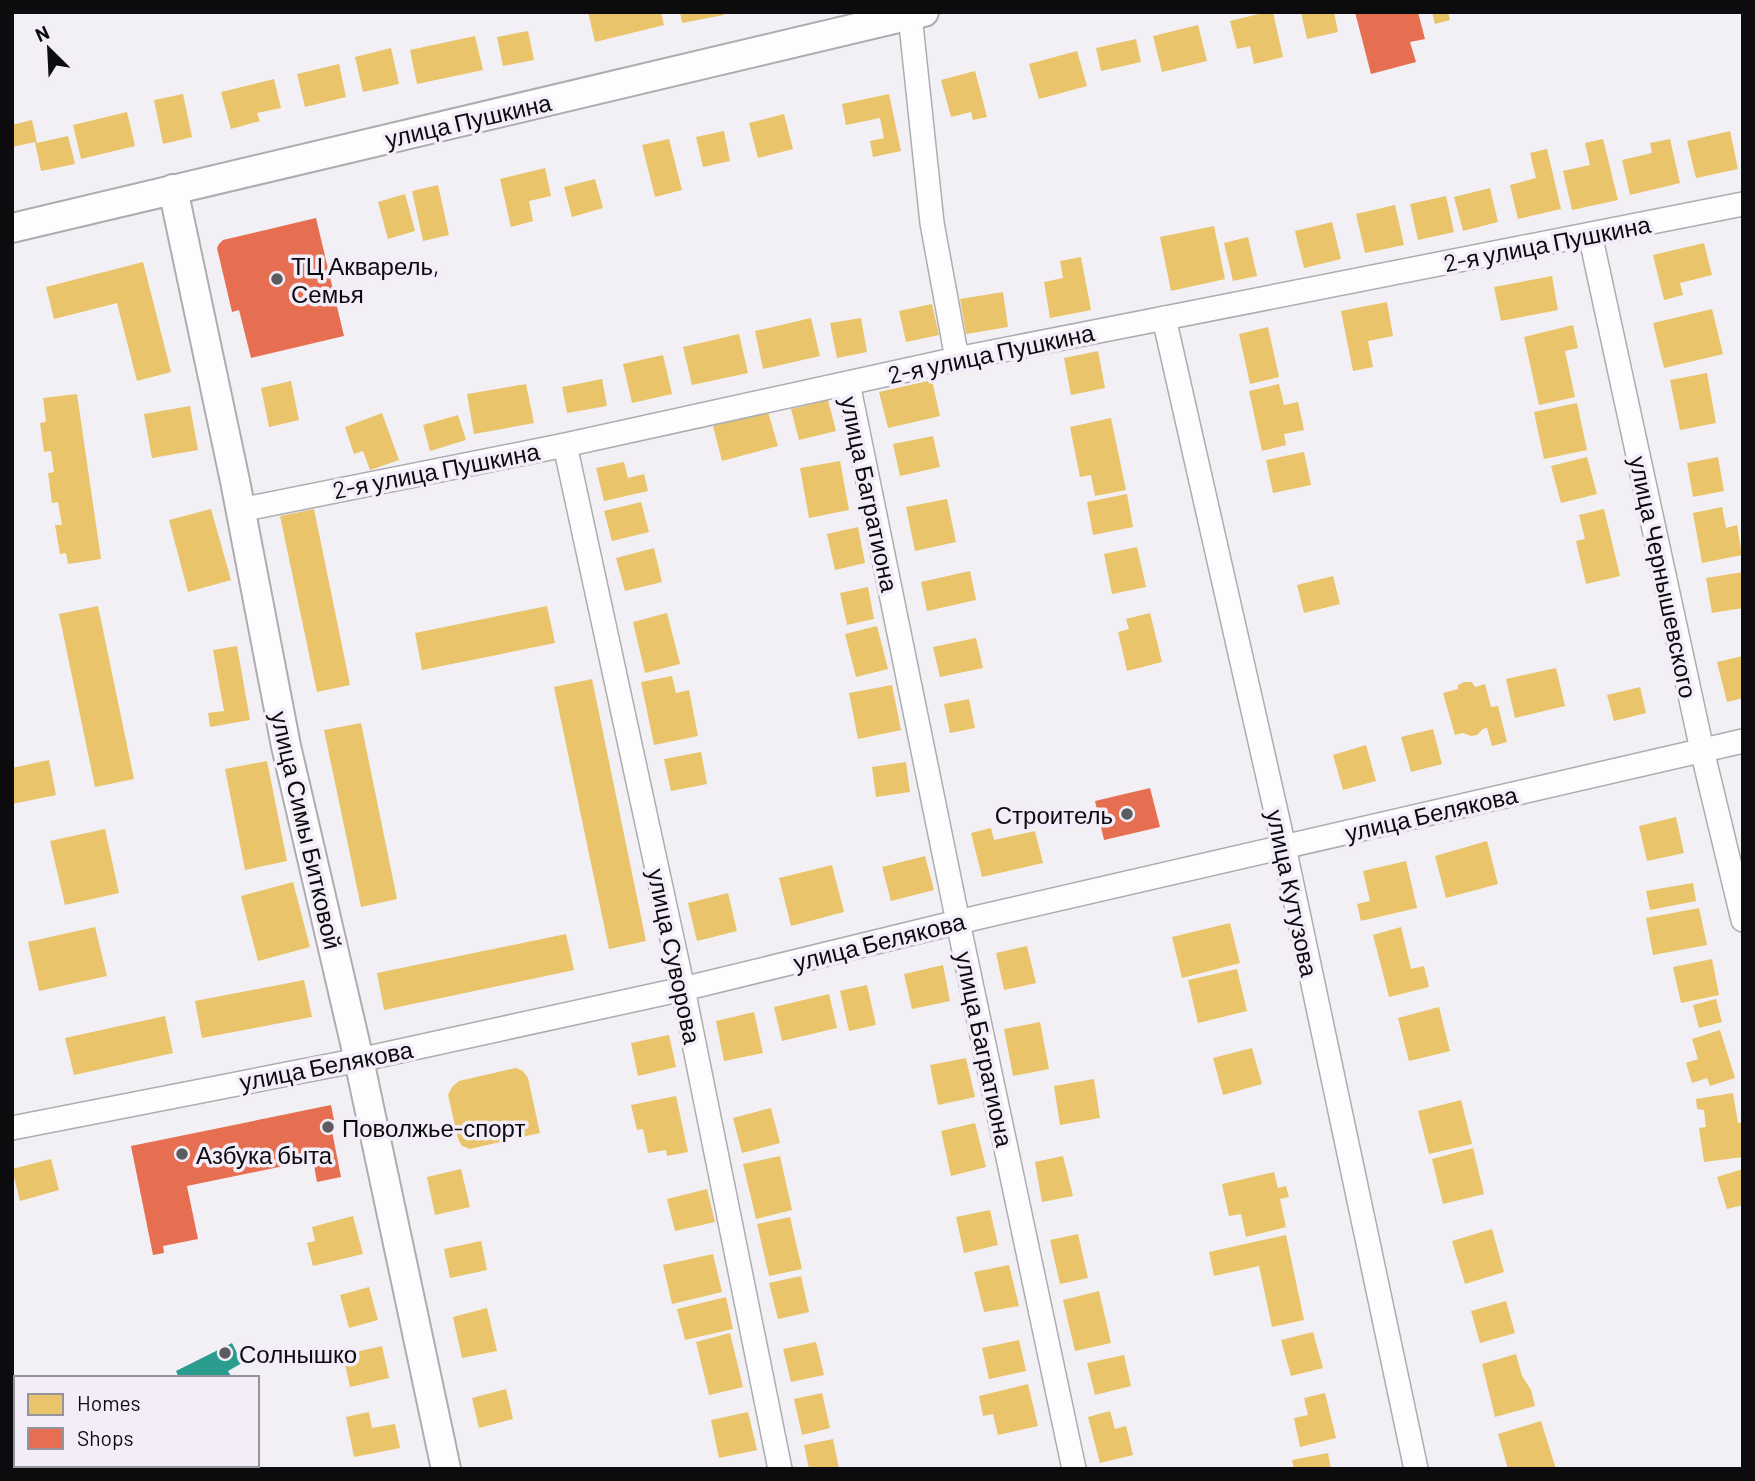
<svg xmlns="http://www.w3.org/2000/svg" width="1755" height="1481" viewBox="0 0 1755 1481" font-family="Barlow,sans-serif">
<style>
.homes{fill:#e9c46a}
.shops{fill:#e76f51}
.schools{fill:#2a9d8f}
.lines{fill:none;stroke-linecap:round;stroke-linejoin:round}
.minor-casing{stroke:#adacb0;stroke-width:26}
.tertiary-casing{stroke:#adacb0;stroke-width:32}
.minor{stroke:#fdfdfe;stroke-width:23}
.tertiary{stroke:#fdfdfe;stroke-width:28}
.poi-dot{fill:#5c5b5f;stroke:#f2edf8;stroke-width:2.5}
.labels{text-anchor:middle;dominant-baseline:central;stroke-width:7;stroke-linejoin:round;paint-order:stroke}
.street-label{font-size:24px;fill:#0c0b0e;stroke:#f2edf8}
.poi-label{font-size:24px;fill:#0c0b0e;stroke:#f2edf8;text-anchor:start}
</style>
<rect width="100%" height="100%" fill="#f2f0f5"/>
<!-- homes -->
<path class="homes" d="M588,12H661L664,25L595,42Z
M680,12H723L724,15L682,23Z
M1267,12H1273L1283,57L1254,64L1250,46L1237,49L1230,21Z
M1301,12H1334L1338,32L1307,39Z
M1432,12H1448L1450,20L1435,24Z
M1198,25L1207,61L1162,72L1153,36Z
M528,31L534,60L503,66L497,37Z
M475,36L483,70L417,84L410,50Z
M1136,39L1141,62L1101,71L1096,48Z
M391,48L399,84L363,92L355,57Z
M1077,51L1087,86L1039,99L1029,64Z
M339,64L346,97L305,107L297,74Z
M975,71L987,117L973,120L971,112L951,117L941,80Z
M274,79L281,108L257,113L260,121L231,129L221,92Z
M183,94L192,137L163,144L154,100Z
M889,94L901,151L873,157L870,141L884,138L880,118L846,125L842,104Z
M127,112L135,146L81,159L73,125Z
M784,114L793,149L758,158L749,123Z
M32,120L37,143L68,136L75,164L41,171L35,142L12,147V125Z
M724,131L730,161L703,167L696,137Z
M1730,131L1738,169L1696,178L1687,141Z
M669,139L682,190L655,197L642,145Z
M1603,139L1618,200L1572,210L1563,171L1590,165L1585,143Z
M1670,139L1680,183L1630,195L1622,160L1652,153L1650,143Z
M1547,149L1561,209L1518,219L1510,185L1536,178L1530,153Z
M545,168L551,196L529,201L533,221L511,227L500,179Z
M595,179L603,208L572,217L564,187Z
M438,185L449,235L423,241L412,191Z
M1490,188L1498,222L1463,231L1454,197Z
M405,194L415,231L388,239L378,202Z
M1446,196L1454,232L1418,240L1410,204Z
M1395,205L1404,245L1365,253L1356,214Z
M1332,222L1341,259L1304,268L1295,231Z
M1214,226L1225,279L1171,291L1160,237Z
M1248,237L1257,276L1233,281L1224,243Z
M1704,243L1712,275L1680,283L1683,295L1664,300L1653,255Z
M1081,257L1091,310L1050,318L1044,282L1063,278L1060,261Z
M143,262L171,372L137,381L117,303L54,319L46,287Z
M1552,276L1558,310L1501,321L1494,287Z
M1003,292L1008,327L966,334L960,299Z
M1387,302L1393,336L1368,341L1373,367L1353,371L1341,311Z
M932,304L939,335L906,342L899,311Z
M1712,309L1723,354L1664,368L1653,323Z
M811,318L820,356L763,369L755,331Z
M861,318L867,352L837,358L830,323Z
M1573,325L1578,348L1565,351L1575,397L1539,405L1524,337Z
M1268,327L1279,377L1250,384L1239,334Z
M739,334L748,373L692,385L683,347Z
M1098,351L1105,388L1071,395L1064,358Z
M663,355L672,394L632,403L623,364Z
M1707,373L1716,423L1680,430L1670,380Z
M602,379L607,406L567,413L562,387Z
M932,380L940,416L888,428L879,392Z
M291,381L299,420L269,427L261,388Z
M526,384L534,423L474,434L467,394Z
M1279,384L1284,405L1298,402L1304,430L1284,434L1286,445L1262,451L1249,391Z
M77,394L101,559L68,564L66,553L60,554L55,525H62L58,502L52,503L48,473L54,472L51,451L44,452L40,423L46,422L43,398Z
M828,400L836,431L799,440L791,409Z
M1577,403L1587,450L1544,459L1534,412Z
M190,406L198,450L152,458L144,414Z
M768,412L778,446L722,461L713,426Z
M382,413L399,460L370,470L363,451L354,454L345,427Z
M458,415L466,440L430,451L423,425Z
M1111,418L1126,490L1095,496L1091,475L1080,477L1070,427Z
M933,436L940,467L900,476L893,444Z
M1304,452L1311,485L1273,493L1266,460Z
M1587,457L1597,494L1561,503L1551,466Z
M1718,457L1724,491L1693,497L1687,463Z
M840,461L849,510L809,518L800,468Z
M624,462L628,478L644,474L648,491L604,501L596,468Z
M1127,494L1133,527L1093,535L1087,502Z
M947,499L956,542L915,551L906,507Z
M641,502L649,532L612,541L604,511Z
M1722,507L1726,528L1737,525L1742,555L1702,563L1693,513Z
M211,509L231,580L188,592L169,520Z
M314,509L350,685L317,692L280,516Z
M1604,509L1620,576L1586,584L1576,541L1585,539L1579,515Z
M858,527L865,563L835,570L827,534Z
M1137,547L1146,587L1112,594L1104,554Z
M654,548L662,582L625,591L616,558Z
M970,571L976,600L927,611L921,582Z
M1743,572V608L1712,613L1706,578Z
M1333,576L1340,604L1304,613L1297,585Z
M868,587L874,619L847,625L840,593Z
M98,606L134,779L95,787L59,614Z
M547,606L555,643L422,670L415,633Z
M667,613L680,664L645,673L633,622Z
M1150,613L1162,662L1127,671L1118,632L1129,629L1126,619Z
M877,626L888,669L856,677L845,634Z
M976,638L983,668L940,677L933,647Z
M237,646L250,720L210,727L208,713L224,711L213,650Z
M1743,656V698L1727,702L1717,662Z
M1556,668L1565,706L1515,718L1506,679Z
M672,676L676,693L689,690L698,736L654,745L641,682Z
M592,679L646,941L609,949L554,687Z
M1464,682H1472L1475,687L1485,684L1491,707L1498,706L1507,742L1492,746L1487,728L1483,729L1477,735L1471,736L1463,733L1455,735L1443,693L1458,689V685Z
M892,685L901,730L858,739L849,693Z
M1640,687L1646,713L1614,721L1607,695Z
M969,699L975,728L950,733L944,704Z
M361,723L397,899L361,907L324,730Z
M1433,729L1442,764L1411,772L1401,737Z
M1366,745L1376,781L1343,790L1333,755Z
M701,752L707,784L671,791L664,759Z
M49,760L56,795L12,804V768Z
M267,761L287,861L245,870L225,769Z
M906,762L910,792L876,797L872,767Z
M1676,817L1684,853L1647,861L1639,826Z
M991,828L994,840L1035,831L1043,863L982,877L971,833Z
M105,829L119,893L65,905L50,841Z
M1487,841L1498,884L1446,898L1435,856Z
M925,856L934,890L891,901L882,867Z
M1406,861L1417,908L1361,921L1357,904L1370,901L1363,871Z
M832,865L844,912L791,926L779,878Z
M293,882L310,947L258,961L241,896Z
M1693,883L1696,901L1650,910L1646,891Z
M728,893L737,931L697,941L688,903Z
M1699,908L1707,945L1653,955L1646,918Z
M1230,923L1240,963L1182,978L1172,937Z
M95,927L107,976L39,991L28,942Z
M1401,927L1411,969L1424,966L1429,987L1389,997L1373,935Z
M566,934L574,970L384,1010L377,973Z
M1027,946L1036,983L1004,990L996,953Z
M1712,959L1719,995L1681,1003L1673,967Z
M943,965L950,1001L912,1009L904,974Z
M1237,969L1247,1011L1198,1023L1188,980Z
M304,980L312,1017L202,1038L195,1001Z
M867,985L876,1025L849,1031L840,991Z
M829,994L837,1028L782,1041L774,1007Z
M1716,999L1722,1022L1699,1028L1693,1005Z
M1439,1007L1450,1051L1409,1061L1398,1018Z
M754,1012L763,1053L724,1061L716,1021Z
M165,1016L173,1053L74,1075L65,1038Z
M1040,1022L1049,1069L1013,1076L1004,1029Z
M1720,1030L1735,1078L1710,1086L1707,1078L1692,1083L1686,1063L1698,1059L1692,1039Z
M669,1035L676,1067L638,1076L631,1043Z
M1252,1048L1262,1084L1223,1095L1213,1058Z
M966,1058L975,1097L938,1105L930,1065Z
M516,1068L523,1071L528,1078L540,1133L470,1149L462,1146L458,1139L448,1095L452,1087L459,1081Z
M1094,1079L1100,1118L1060,1125L1054,1086Z
M1733,1093L1738,1123L1743,1122V1157L1704,1162L1699,1128L1706,1127L1704,1110L1697,1109L1696,1099Z
M676,1096L688,1152L667,1156L666,1150L648,1153L643,1129L637,1130L631,1105Z
M1461,1100L1472,1144L1429,1154L1418,1111Z
M771,1108L780,1143L742,1153L733,1118Z
M975,1123L986,1167L951,1176L941,1131Z
M1473,1148L1484,1194L1443,1204L1432,1159Z
M780,1156L792,1210L756,1219L743,1164Z
M1063,1156L1073,1196L1042,1202L1035,1162Z
M51,1159L59,1190L20,1201L12,1169Z
M461,1169L470,1207L435,1215L427,1177Z
M1743,1169V1205L1727,1209L1717,1177Z
M1274,1172L1278,1188L1286,1186L1289,1197L1280,1199L1286,1227L1246,1237L1241,1214L1229,1216L1222,1184Z
M707,1189L715,1222L675,1231L667,1199Z
M990,1210L998,1245L964,1253L956,1217Z
M353,1216L363,1254L313,1266L307,1243L315,1241L312,1227Z
M790,1217L802,1269L769,1276L757,1224Z
M1492,1229L1504,1272L1465,1284L1452,1241Z
M1078,1234L1088,1278L1060,1284L1050,1240Z
M1286,1235L1304,1320L1272,1327L1259,1266L1214,1276L1209,1252Z
M481,1241L487,1270L450,1278L444,1249Z
M713,1254L722,1292L672,1304L663,1265Z
M1009,1265L1019,1306L984,1312L974,1272Z
M801,1276L809,1312L778,1319L769,1283Z
M369,1287L378,1320L349,1328L340,1295Z
M1099,1291L1111,1343L1075,1351L1063,1300Z
M726,1297L733,1329L685,1340L677,1309Z
M1506,1301L1515,1333L1480,1343L1471,1311Z
M487,1308L497,1351L462,1358L453,1317Z
M1313,1332L1323,1368L1291,1376L1281,1340Z
M730,1333L743,1387L709,1395L696,1342Z
M1019,1340L1026,1371L989,1379L982,1348Z
M816,1342L824,1375L791,1382L783,1349Z
M382,1346L389,1378L350,1387L343,1355Z
M1516,1354L1522,1376L1531,1390L1535,1406L1495,1417L1482,1364Z
M1124,1355L1131,1386L1095,1395L1087,1363Z
M1028,1384L1038,1426L998,1435L993,1414L983,1416L979,1396Z
M506,1389L513,1419L479,1428L472,1398Z
M822,1393L830,1428L802,1435L794,1399Z
M1325,1393L1336,1438L1300,1447L1294,1418L1308,1415L1304,1398Z
M1110,1411L1115,1429L1126,1426L1133,1455L1100,1463L1088,1417Z
M369,1412L372,1428L395,1424L400,1448L354,1457L346,1417Z
M748,1412L757,1450L719,1458L711,1420Z
M1541,1421L1556,1469H1508L1498,1434Z
M833,1439L839,1469H809L804,1445Z
M1328,1453L1331,1469H1294L1292,1460Z"/>
<!-- shops -->
<path class="shops" d="M1355,12H1418L1425,39L1410,42L1416,62L1371,74Z
M316,218L344,336L251,358L239,310L232,312L217,248L219,244L223,240Z
M1150,788L1160,827L1104,840L1095,801Z
M331,1105L334,1120L330,1121L341,1177L317,1182L313,1160L187,1186L198,1239L163,1246L164,1253L153,1255L131,1146Z"/>
<!-- schools -->
<path class="schools" d="M232,1343L242,1363L228,1371L232,1378H179L176,1371Z"/>
<g class="lines">
<defs>
<path id="minor" d="M910,15L932,223L957,359
M1590,234L1702,750L1743,920
M1164,318L1284,847L1416,1469
M848,383L958,922L1074,1469
M565,445L683,989L780,1469
M240,510L565,445L957,359L1743,204
M12,1128L359,1060L683,989L958,922L1743,741"/>
<path id="tertiary" d="M173,189L235,481L286,746L359,1060L446,1469
M12,228L924,12"/>
</defs>
<!-- minor casing -->
<use href="#minor" class="minor-casing"/>
<!-- tertiary casing -->
<use href="#tertiary" class="tertiary-casing"/>
<!-- minor -->
<use href="#minor" class="minor"/>
<!-- tertiary -->
<use href="#tertiary" class="tertiary"/>
</g>
<!-- markers -->
<g class="poi-dot">
<circle cx="277" cy="279" r="7"/>
<circle cx="1127" cy="814" r="7"/>
<circle cx="328" cy="1127" r="7"/>
<circle cx="182" cy="1154" r="7"/>
<circle cx="225" cy="1353" r="7"/>
</g>
<g class="labels">
<!-- street labels -->
<g class="street-label">
<text transform="translate(468 120) rotate(-13)">улица Пушкина</text>
<text transform="translate(1547 243) rotate(-11)">2-я улица Пушкина</text>
<text transform="translate(991 353) rotate(-12)">2-я улица Пушкина</text>
<text transform="translate(436 470) rotate(-11)">2-я улица Пушкина</text>
<text transform="translate(870 494) rotate(78)">улица Багратиона</text>
<text transform="translate(1664 577) rotate(78)">улица Чернышевского</text>
<text transform="translate(1431 813) rotate(-13)">улица Белякова</text>
<text transform="translate(307 830) rotate(77)">улица Симы Битковой</text>
<text transform="translate(1293 893) rotate(78)">улица Кутузова</text>
<text transform="translate(879 941) rotate(-14)">улица Белякова</text>
<text transform="translate(675 956) rotate(78)">улица Суворова</text>
<text transform="translate(985 1049) rotate(78)">улица Багратиона</text>
<text transform="translate(326 1065) rotate(-11)">улица Белякова</text>
</g>
<!-- poi labels -->
<g class="poi-label">
<text x="291" y="265">ТЦ Акварель,<tspan x="291" dy="28">Семья</tspan></text>
<text x="1113" y="814" text-anchor="end">Строитель</text>
<text x="342" y="1127">Поволжье-спорт</text>
<text x="196" y="1154">Азбука быта</text>
<text x="239" y="1353">Солнышко</text>
</g>
</g>
<!-- border -->
<rect width="1755" height="1481" fill="none" stroke="#0c0b0e" stroke-width="28"/>
<!-- legend -->
<rect x="14" y="1376" width="245" height="91" fill="#f2edf8" stroke="#96939a" stroke-width="2"/>
<rect x="28" y="1394" width="35" height="21" fill="#e9c46a" stroke="#96939a" stroke-width="2"/>
<text x="77" y="1411" font-size="21" fill="#0c0b0e">Homes</text>
<rect x="28" y="1428" width="35" height="21" fill="#e76f51" stroke="#96939a" stroke-width="2"/>
<text x="77" y="1446" font-size="21" fill="#0c0b0e">Shops</text>
<!-- north arrow -->
<g transform="translate(49 49) rotate(336)" stroke="#f2edf8" stroke-width="5" paint-order="stroke">
<path d="M0-5L12 26L0 18L-12 26Z" fill="#0c0b0e"/>
<text y="-10" font-size="19" font-weight="bold" text-anchor="middle" fill="#0c0b0e">N</text>
</g>
</svg>
